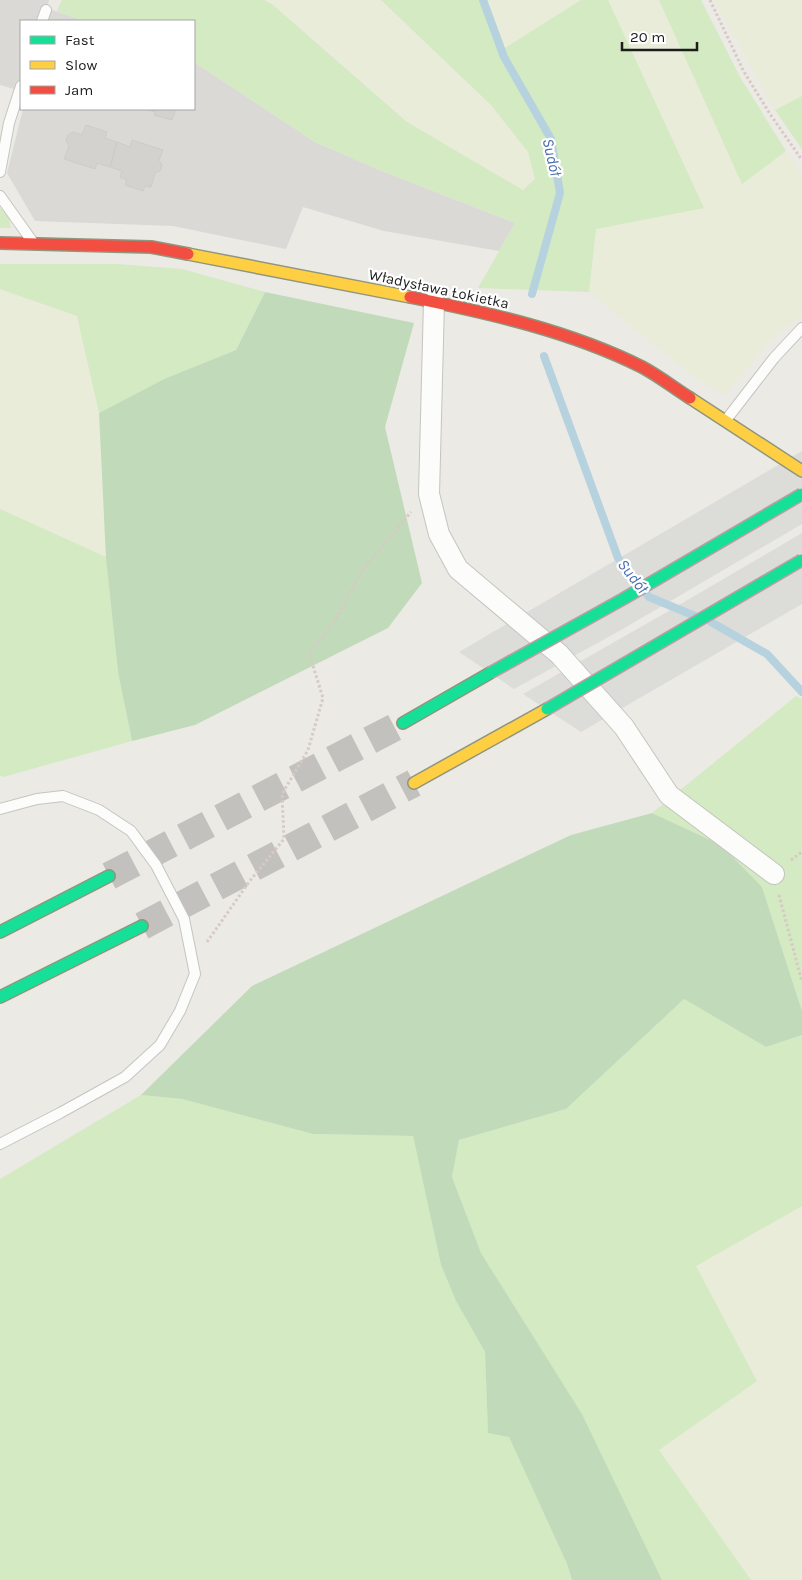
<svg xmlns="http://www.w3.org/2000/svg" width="802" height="1580" viewBox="0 0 802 1580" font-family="Karla,sans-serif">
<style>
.residential{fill:#dad9d6}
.farmland{fill:#e9ecd8}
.grass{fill:#d3eac2}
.forest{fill:#c1dbba}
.pier{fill:#dcdcd9}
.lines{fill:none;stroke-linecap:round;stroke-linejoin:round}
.stream{stroke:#b7d2df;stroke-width:8}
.building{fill:#d3d2ce;stroke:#ceccc6}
.highway-tunnel{stroke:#c2c1bd;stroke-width:28;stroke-dasharray:28 14;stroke-linecap:butt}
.lane-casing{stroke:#c4c4c1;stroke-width:12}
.street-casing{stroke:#c4c4c1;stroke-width:22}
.fast-casing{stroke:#90957d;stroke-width:14}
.slow-casing{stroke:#90957d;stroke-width:14}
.jam-casing{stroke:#90957d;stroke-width:14}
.path{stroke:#d7c9c4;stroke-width:3;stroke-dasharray:2.5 2.5;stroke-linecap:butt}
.lane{stroke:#fcfcfb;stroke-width:10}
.street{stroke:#fcfcfb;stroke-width:20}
.fast{stroke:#16e098;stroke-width:11}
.slow{stroke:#ffcf43;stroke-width:11}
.jam{stroke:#f24e42;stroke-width:11}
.fast-bridge-casing{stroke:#c19ca2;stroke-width:14;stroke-linecap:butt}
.fast-bridge{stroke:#16e098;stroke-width:11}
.labels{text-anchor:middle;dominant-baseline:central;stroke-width:4.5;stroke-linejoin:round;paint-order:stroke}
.street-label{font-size:15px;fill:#1d1d1d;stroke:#fff}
.water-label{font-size:16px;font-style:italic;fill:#486ead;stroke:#fff}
</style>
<rect width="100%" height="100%" fill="#ebeae5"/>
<!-- residential -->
<path class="residential" d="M0,0H49L47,8L84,21H21V91L0,85Z
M194,62L315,142L382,171L515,223L499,251L384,231L303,207L286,249L173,226L35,221L7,173L23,109H194Z"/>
<!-- farmland -->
<path class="farmland" d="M264,0H381L491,105L528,152L535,179L523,190L407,122L336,59L273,5Z
M487,0H581L505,49Z
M608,0H659L742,183L786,151L802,175V314L767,344L725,395L695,378L589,292L596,229L704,208Z
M714,0H802V96L775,110Z
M0,289L77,316L99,413L106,557L0,509Z
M802,1206V1580H751L658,1450L757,1381L695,1266Z"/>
<!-- grass -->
<path class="grass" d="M62,0H264L273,5L407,122L523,190L535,179L528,152L491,105L381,0H487L505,48L581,0H608L704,208L596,229L589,292L478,288L515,223L382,171L315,142L194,62V21H84L57,11Z
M659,0H701L740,77L786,151L742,184Z
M802,96V149L775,110Z
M0,208L8,212L11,228H0Z
M0,264H117L182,269L265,292L236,350L164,379L99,413L77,316L0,289Z
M0,509L106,557L118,672L132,741L3,777L0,775Z
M796,696L802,699V1011L762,887L721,845L652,813Z
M684,999L766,1047L802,1035V1206L696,1266L757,1381L659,1450L751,1580H662L582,1414L481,1253L452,1177L459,1140L566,1109Z
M141,1095L182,1099L313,1134L413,1136L441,1265L456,1301L485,1352L488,1432L509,1437L567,1564L572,1580H0V1179Z"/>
<!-- forest -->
<path class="forest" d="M265,292L414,323L385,427L422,583L388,628L195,725L132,741L118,672L106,558L99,413L164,379L236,350Z
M652,813L721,845L762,887L802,1011V1035L766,1047L684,999L566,1109L459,1140L452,1177L481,1253L582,1414L662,1580H572L567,1564L509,1437L488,1433L485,1352L456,1301L441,1265L413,1136L313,1134L182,1099L141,1095L252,986L571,835Z"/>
<!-- pier -->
<path class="pier" d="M802,451V524L621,630L514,689L459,652Z
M802,533V604L581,732L523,694L667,612Z"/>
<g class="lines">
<!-- stream -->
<path class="stream" d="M483,0L504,57L551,139L560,193L532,294
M544,356L618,558L638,583
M645,592L649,597L695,616
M711,622L767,654L802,692"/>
</g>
<!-- building -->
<path class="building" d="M145,109H176L172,120L154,115L155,112Z
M86,125L107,132L105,138L117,142L110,167L97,163L95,169L64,159L69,146L66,141L68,135L73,132L82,135Z
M132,140L163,150L159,160L162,165L160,171L155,173L151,187L145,186L143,191L125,185L127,180L120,177L122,171L110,167L117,142L130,147Z"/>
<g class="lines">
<!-- highway-tunnel -->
<path class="highway-tunnel" d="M109,876L403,723
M142,926L414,783"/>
<defs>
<path id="lane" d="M42,21L46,10
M0,172L9,123L21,86
M0,196L32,241
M726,420L774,358L802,328
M0,809L37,799L63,796L99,810L131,831L156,865L184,919L195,974L180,1011L160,1045L125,1077L60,1113L0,1144"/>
<path id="street" d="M434,302L429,494L439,534L458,569L559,654L624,727L669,795L774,874"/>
<path id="fast" d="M403,723L490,673
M0,932L109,876
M0,997L142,926"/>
<path id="slow" d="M188,254L410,297
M690,398L802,471
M414,783L547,709"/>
<path id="jam" d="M0,243L151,247L188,254
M410,297C489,313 570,331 642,367C659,376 674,388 690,398"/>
</defs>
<!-- lane casing -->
<use href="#lane" class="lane-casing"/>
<!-- street casing -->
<use href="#street" class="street-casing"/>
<!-- fast casing -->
<use href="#fast" class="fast-casing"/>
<!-- slow casing -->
<use href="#slow" class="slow-casing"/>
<!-- jam casing -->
<use href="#jam" class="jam-casing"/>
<!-- path -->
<path class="path" d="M710,0L744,72L770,114L802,160
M791,860L802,852
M779,895L802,982
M207,942L249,882L284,839L282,794L308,750L323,698L309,653L335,621L362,571L411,512"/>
<!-- lane -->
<use href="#lane" class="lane"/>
<!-- street -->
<use href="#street" class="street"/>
<!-- fast -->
<use href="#fast" class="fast"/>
<!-- slow -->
<use href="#slow" class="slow"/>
<!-- jam -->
<use href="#jam" class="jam"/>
<defs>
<path id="fast-bridge" d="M490,673L623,599L802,494
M547,709L802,560"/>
</defs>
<!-- fast-bridge casing -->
<use href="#fast-bridge" class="fast-bridge-casing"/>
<!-- fast-bridge -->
<use href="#fast-bridge" class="fast-bridge"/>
</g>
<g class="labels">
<!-- street labels -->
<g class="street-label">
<text transform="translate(439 289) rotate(12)">Władysława Łokietka</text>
</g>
<!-- water labels -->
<g class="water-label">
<text transform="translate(552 157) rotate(77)">Sudół</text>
<text transform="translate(633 576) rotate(52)">Sudół</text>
</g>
</g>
<!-- legend -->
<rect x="20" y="20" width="175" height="90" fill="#ffffff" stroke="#a5a5a5"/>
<rect x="30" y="36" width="25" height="8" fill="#16e098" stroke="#a5a5a5"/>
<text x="65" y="45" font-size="15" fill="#1d1d1d">Fast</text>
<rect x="30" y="61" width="25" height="8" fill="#ffcf43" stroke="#a5a5a5"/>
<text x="65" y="70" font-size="15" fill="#1d1d1d">Slow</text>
<rect x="30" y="86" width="25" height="8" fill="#f24e42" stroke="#a5a5a5"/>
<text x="65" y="95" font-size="15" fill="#1d1d1d">Jam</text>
<!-- scale -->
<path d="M622 42v8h75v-8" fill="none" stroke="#1d1d1d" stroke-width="2.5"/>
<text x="630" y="42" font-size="15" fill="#1d1d1d" stroke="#ffffff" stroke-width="4" paint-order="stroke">20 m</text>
</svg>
